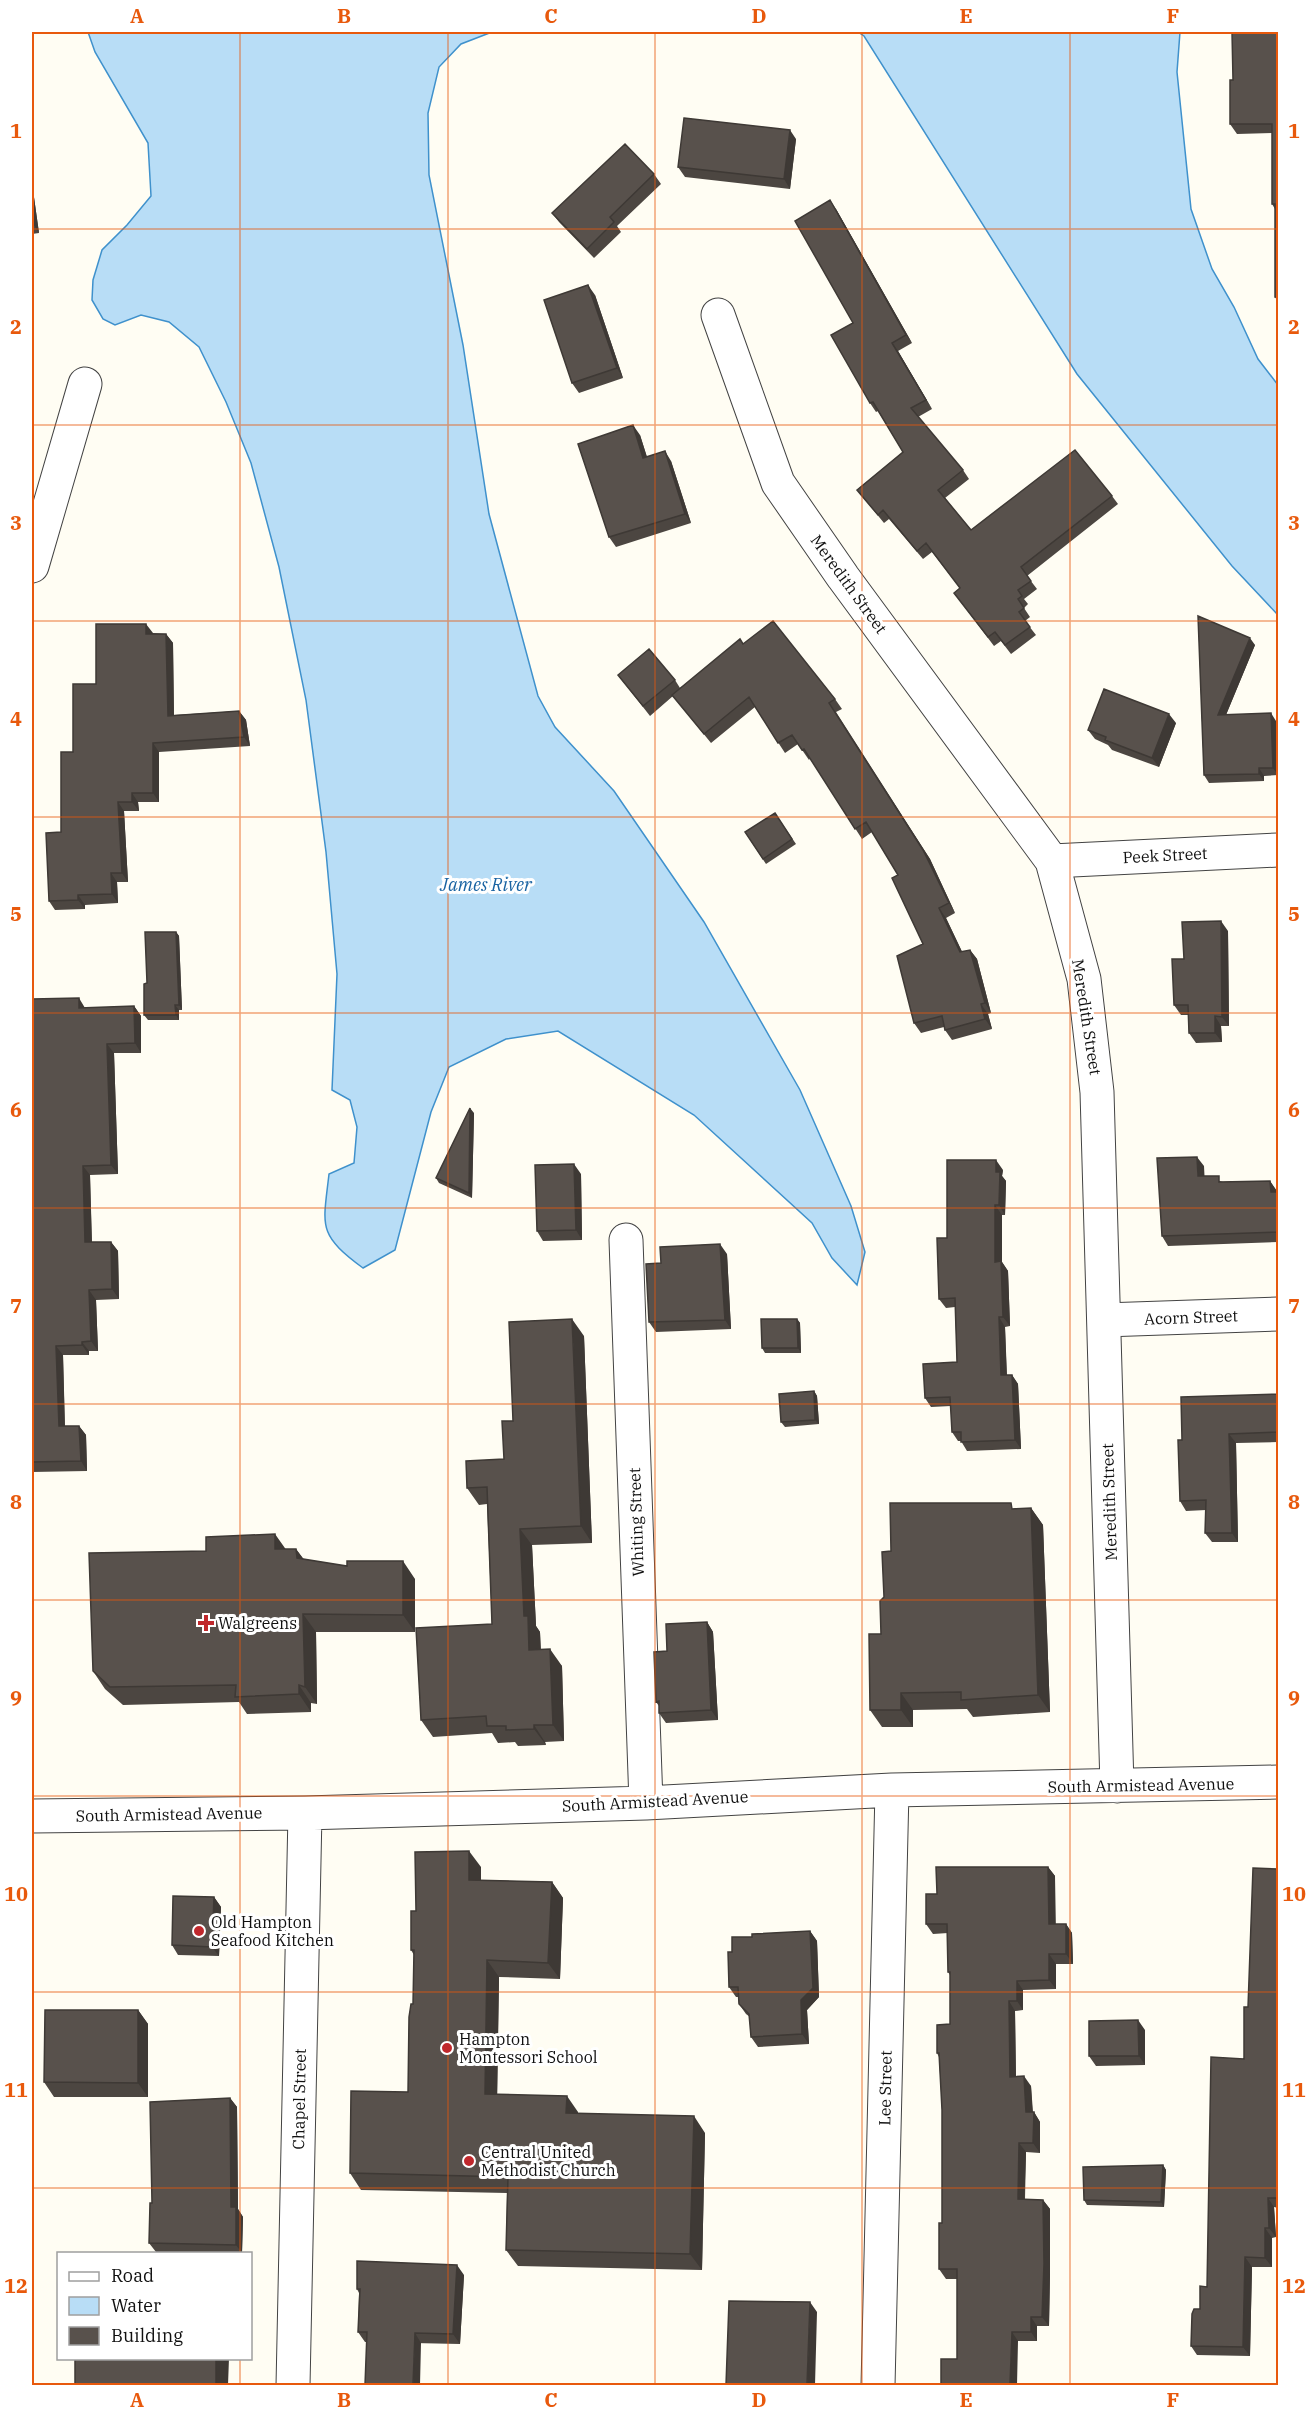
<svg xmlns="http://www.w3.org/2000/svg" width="1310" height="2417" viewBox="0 0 1310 2417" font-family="'IBM Plex Serif',serif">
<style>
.water{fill:#b8ddf6;stroke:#3f91cc;stroke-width:1.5}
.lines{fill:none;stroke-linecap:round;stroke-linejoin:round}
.minor-casing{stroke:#434343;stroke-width:35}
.minor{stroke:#fff;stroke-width:33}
.wall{fill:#4c4641}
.shaded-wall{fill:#3e3935}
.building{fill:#58514c;stroke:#3e3935;stroke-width:1.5}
.grid{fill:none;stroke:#e8590c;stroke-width:1.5;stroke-opacity:0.55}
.poi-dot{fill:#c0282c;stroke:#fff;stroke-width:2}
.labels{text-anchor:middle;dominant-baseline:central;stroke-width:6;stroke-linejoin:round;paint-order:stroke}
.street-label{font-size:16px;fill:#101010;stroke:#fff}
.poi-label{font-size:16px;fill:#101010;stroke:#fff;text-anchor:start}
.water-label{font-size:18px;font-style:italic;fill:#1963a2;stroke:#fff}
.neatline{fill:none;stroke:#e8590c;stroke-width:2}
.grid-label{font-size:20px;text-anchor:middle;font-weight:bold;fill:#e8590c}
</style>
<rect width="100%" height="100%" fill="#fffdf3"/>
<!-- water -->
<path class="water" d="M88,32H492L461,44L439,67L428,113L429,175L463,345L489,514L538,696L555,727L614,791L704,922L800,1090L851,1206L865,1252L857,1285L832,1258L812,1223L694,1115L558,1031L506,1039L449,1067L431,1112L395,1250L363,1268C317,1234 323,1227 329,1174L354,1163L357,1127L350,1100L332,1090L337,974L326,852L306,700L279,567L251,463L226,402L199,347L169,322L141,315L115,325L103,319L92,300L93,280L102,250L127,225L151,196L148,143L95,52Z
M858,32H1180L1177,72L1191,209L1212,269L1234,307L1258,359L1278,385V615L1232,566L1077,374L864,36Z"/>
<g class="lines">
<defs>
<path id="minor" d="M718,315L778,483L843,577L1052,861L1084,979L1097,1092L1117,1786
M32,566L85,384
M1052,861L1278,850
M626,1240L646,1803
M1104,1320L1278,1314
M32,1816L305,1813L646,1803L892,1790L1278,1782
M293,2386L305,1813
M878,2386L892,1790"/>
</defs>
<!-- minor casing -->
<use href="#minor" class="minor-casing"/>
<!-- minor -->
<use href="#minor" class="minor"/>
</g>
<!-- wall -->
<path class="wall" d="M1278,32V302L1275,297V209L1272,204V133L1237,134L1230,124L1233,80Z
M796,139L790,189L685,177L678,167Z
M654,174L661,184L617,226L621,232L594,258L559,222L552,213Z
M32,183L39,233L32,234Z
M836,209L912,343L898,351L932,409L918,417L963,470L969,479L945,498L971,530L1112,496L1118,504L1027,576L1037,589L1024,599L1028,604L1024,608L1030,617L1025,621L1036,635L1011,654L1001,641L994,646L960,601L954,593L960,588L932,552L923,559L889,519L884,523L857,490L903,452L878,411L876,412L870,403L853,323Z
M595,295L623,378L579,393L572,383Z
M640,435L647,457L671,461L691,523L616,547L609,537Z
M1198,616L1255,645L1226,715L1276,721L1278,775L1264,776V781L1209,783L1204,775Z
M153,633L166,634L173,643L174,715L239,711L246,720L250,746L159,752V802H138L139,811H124L128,882H117L118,903L85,905V909L55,910L49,901L61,832L73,752L96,684Z
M743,644L835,699L842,709L836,712L930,859L955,913L946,918L962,952L970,950L977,959L991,1013L988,1014L992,1029L952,1040L945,1030L944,1027L921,1033L914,1023L923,944L898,875L872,832L862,839L810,758L809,760L798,744L785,753L755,707L711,743L673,696L650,716L618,675L675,680L680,688Z
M1176,723L1159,767L1112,750L1108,745L1095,739L1088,730Z
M775,813L796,844L766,864L745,832Z
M1228,931L1229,1026H1221L1222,1042L1196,1043L1189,1033L1188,1015H1181L1174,1005L1184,959Z
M176,932L179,936L182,1010H179V1020H148L144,1015L147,983Z
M32,999L85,1008L134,1006L141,1016V1053H114L118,1174L90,1175L92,1242H111L118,1251L119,1299L96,1300L98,1351H89V1355H63L65,1426H79L86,1435L87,1471L32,1472Z
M474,1113L472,1198L439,1183L436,1178Z
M1204,1166V1176L1223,1182L1270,1181L1277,1192H1278V1242L1168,1246L1162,1236Z
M1003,1170L1002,1176L1006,1181L1005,1215H1002V1262L1008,1271L1010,1326L1005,1327L1007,1375H1012L1018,1384L1021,1449L967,1451L961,1441H958L952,1432L951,1406L931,1407L925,1398L957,1362L955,1307L946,1308L939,1299L947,1238Z
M581,1174L582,1240L543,1241L537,1231Z
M727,1254L731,1329L656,1332L649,1322L661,1263Z
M797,1319L800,1323L801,1353H765L762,1348Z
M584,1336L592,1543L532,1545L536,1626L540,1632L541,1650L562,1666L564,1741L545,1742L546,1745L518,1746L515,1742L498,1743L492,1733L433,1737L421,1720L492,1624L487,1504L479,1505L467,1488L504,1459L513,1421Z
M814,1391L817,1396L819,1424L785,1427L781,1422Z
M1278,1392V1442L1236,1443L1238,1542H1212L1205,1533L1206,1510L1186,1511L1180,1501L1182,1440L1277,1394Z
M1015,1508H1031L1043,1525L1050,1712L973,1717L967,1709L913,1710V1727H882L870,1710L881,1634L884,1597L891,1551Z
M286,1549H296L303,1559L415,1579V1632H316L317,1704L311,1703V1712L247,1714L239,1702L123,1705L105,1689L93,1671Z
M707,1622L713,1632L718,1720L666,1723L659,1713V1706L656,1702L667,1651Z
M481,1867V1880L552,1882L563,1898L560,1979L499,1977L497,2094L578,2112V2113L705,2133L702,2270L518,2266L506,2250L507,2193L361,2190L350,2173L408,2092L413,2004L414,1955L411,1950L416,1911Z
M1048,1867L1055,1876V1924H1066L1072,1933L1073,1964H1056V1989L1023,1990V2010L1015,2011L1016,2077L1031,2086L1033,2112H1034L1040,2122V2153L1026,2152L1025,2199L1043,2200L1050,2209V2274L1049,2326H1037V2341H1018L957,2359V2279H946L939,2269L942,2223V2110L939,2057L937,2053L950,2024V1975L948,1972V1933L933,1934L926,1924L937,1894Z
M1278,1869V2208L1274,2207L1276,2237L1272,2238V2267H1252L1250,2356L1197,2355L1191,2346L1200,2309L1207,2287L1244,2059L1248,2007Z
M214,1897L221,1907L219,1956L178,1955L172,1945Z
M810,1931L817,1941L819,1997L807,2010L809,2044L758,2047L751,2037L750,2017L746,2014L739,2004L738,1997H736L729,1987L732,1952L752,1937Z
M138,2010L148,2024V2097H54L44,2082Z
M1145,2030V2065L1096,2066L1089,2056Z
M230,2098L237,2107L238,2209L243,2217L242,2253L156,2252L149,2243L152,2203Z
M1163,2165L1166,2170L1164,2207L1087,2205L1084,2200Z
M464,2275L460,2344L365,2342L358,2332L359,2293L357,2289Z"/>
<!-- shaded-wall -->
<path class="shaded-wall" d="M790,130L796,139L790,189L784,179Z
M32,183L39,233L32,222Z
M830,200L836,209L912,343L906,335Z
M588,285L595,295L623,378L617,368Z
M892,343L898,351L932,409L926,400Z
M633,425L640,435L650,467L643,458Z
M665,451L671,461L691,523L685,514Z
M146,624L153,633V643L146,634Z
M166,634L173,643L174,725L168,716Z
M1250,638L1255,645L1223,722L1218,715Z
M829,703L930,859L955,913Z
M239,711L246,720L250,746L244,737Z
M1271,713L1276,721L1278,775L1273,768Z
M1169,714L1176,723L1159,767L1152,758Z
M153,743L159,752V802L153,793Z
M1259,768L1264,776V781L1259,774Z
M132,793L138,802L139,811L132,802Z
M118,802L124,811L128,882L122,873Z
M111,873L117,882L118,903L112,894Z
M78,895L85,905V909L78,900Z
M939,908L946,918L967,962L960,952Z
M1221,921L1228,931L1229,1026L1222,1017Z
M176,932L179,936L182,1010L179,1005Z
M970,950L977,959L991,1013L985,1003Z
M79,998L85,1008H79Z
M981,1004L988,1014L992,1029L985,1019Z
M175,1005L179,1010V1020L176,1015Z
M134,1006L141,1016V1053L135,1043Z
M1215,1016L1221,1026L1222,1042L1215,1033Z
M107,1044L114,1053L118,1174L111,1165Z
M470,1108L474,1113L472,1198L469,1193Z
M1197,1157L1204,1166L1205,1186L1198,1176Z
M996,1160L1003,1170L1002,1176L1006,1181L1005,1215L999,1205L996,1172Z
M574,1164L581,1174L582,1240L576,1230Z
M83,1166L90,1175L92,1252L85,1242Z
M1270,1181L1277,1191L1278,1202L1271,1192Z
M995,1205L1002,1215V1262L1008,1271L1010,1326L1003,1317L995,1262Z
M111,1242L118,1251L119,1299L112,1289Z
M720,1244L727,1254L731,1329L725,1320Z
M89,1290L96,1300L98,1351L91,1341Z
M999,1317L1005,1327L1007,1385L1001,1375Z
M572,1319L584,1336L592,1543L581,1526Z
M797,1319L800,1323L801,1353L798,1348Z
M82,1342L89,1351V1355L82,1345Z
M56,1346L63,1355L65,1436L59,1426Z
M1012,1375L1018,1384L1021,1449L1015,1440Z
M814,1391L817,1396L819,1424L815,1420Z
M79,1426L86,1435L87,1471L81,1461Z
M1229,1434L1236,1443L1238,1542L1232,1533Z
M1031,1508L1043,1525L1050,1712L1038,1695Z
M520,1529L532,1545L536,1626L540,1632L541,1667L529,1650L524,1616Z
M275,1534L287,1551L275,1549Z
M296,1549L309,1566L297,1558Z
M403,1561L415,1579V1632L403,1615Z
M303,1614L316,1632L317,1704L305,1687Z
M707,1622L713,1632L718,1720L711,1710Z
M550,1649L562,1666L564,1741L553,1725Z
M299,1685L311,1703V1712L299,1694Z
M901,1693L913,1710V1727L901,1710Z
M534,1725L545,1742L546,1745L534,1729Z
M469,1851L481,1867V1897L469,1880Z
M1048,1867L1055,1876L1056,1934L1049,1924Z
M552,1882L563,1898L560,1979L548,1963Z
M214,1897L221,1907L219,1956L212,1947Z
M1066,1924L1072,1933L1073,1964L1066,1954Z
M810,1931L817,1941L819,1997L807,2010L809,2044L802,2034L801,2000Z
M1049,1954L1056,1964V1989L1049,1980Z
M487,1960L499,1977L497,2110L485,2094Z
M1278,1970V2061L1277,2060Z
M1017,1981L1023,1990V2010L1017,2001Z
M1009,2001L1015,2011L1016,2086L1010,2077Z
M138,2010L148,2024V2097L138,2083Z
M1138,2020L1145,2030V2065L1139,2056Z
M1024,2076L1031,2086L1033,2122L1026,2112Z
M567,2096L578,2112V2129L566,2113Z
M230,2098L237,2107L238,2209L243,2217L242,2253L236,2245L231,2207Z
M1034,2112L1040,2122V2153L1033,2143Z
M694,2116L705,2133L702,2270L690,2254Z
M1019,2143L1026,2152L1024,2209L1018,2199Z
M1163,2165L1166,2170L1164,2207L1161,2202Z
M1268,2198L1274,2207L1276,2237L1269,2228Z
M1043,2200L1050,2209V2274L1049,2326L1042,2317Z
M1265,2228L1272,2238V2267L1265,2258Z
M1245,2257L1252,2267L1250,2356L1243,2347Z
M457,2265L464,2275L460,2344L453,2334Z
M810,2302L817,2312L815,2385H807Z
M1031,2317L1037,2326V2341L1031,2332Z
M1012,2332L1018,2341L1017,2385H1010Z
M415,2333L421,2343L420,2385H413Z
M216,2358H229L228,2385H216Z"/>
<!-- building -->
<path class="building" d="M1232,32H1278V297H1275V204H1272V124H1230V80H1233Z
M684,118L790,130L784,179L678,167Z
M625,144L654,174L610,217L614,222L587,249L552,213Z
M830,200L906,335L892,343L926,400L911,408L963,470L938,490L971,530L1075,450L1112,496L1021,567L1031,581L1018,590L1022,596L1018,599L1024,608L1019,612L1030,627L1005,645L995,632L988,637L954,593L960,588L926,543L917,551L883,510L878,515L857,490L903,452L873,402L870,403L831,335L853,323L795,221Z
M588,285L617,368L572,383L544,300Z
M633,425L643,458L665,451L685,514L609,537L578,444Z
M1198,616L1250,638L1218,715L1271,713L1273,768H1259V774L1204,775Z
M773,621L835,699L829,703L923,850L949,903L939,908L960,952L970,950L985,1003L981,1004L985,1019L945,1030L942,1016L914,1023L897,956L923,944L892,878L898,875L866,822L855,829L804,749L802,750L792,735L778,743L749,697L704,734L672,695L740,639L743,644Z
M96,624H146V634H166L168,716L239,711L244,737L153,743V793H132V802H118L122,873H111L112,894L78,895V900L49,901L46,833L61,832V752H73V684H96Z
M649,649L675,680L643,706L618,675Z
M1104,689L1169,714L1152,758L1105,740L1106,737L1088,730Z
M775,813L792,839L763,859L745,832Z
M1221,921L1222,1017L1215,1016V1033H1189L1188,1005H1174L1172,959H1184L1182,922Z
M145,932H176L179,1005H175L176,1015H144V984L147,983Z
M79,998V1008L134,1006L135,1043L107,1044L111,1165L83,1166L85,1242H111L112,1289L89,1290L91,1341L82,1342V1345L56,1346L59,1426H79L81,1461L32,1462V999Z
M470,1108L469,1193L436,1178Z
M1197,1157L1198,1176H1219V1182L1270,1181L1271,1192H1278V1232L1162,1236L1157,1158Z
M947,1160H996V1172H1000L999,1205H995V1262L1001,1261L1003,1317H999L1001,1375H1012L1015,1440L961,1442V1432H952L950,1397L925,1398L923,1364L957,1362L955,1298L939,1299L937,1238H947Z
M574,1164L576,1230L537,1231L535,1165Z
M720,1244L725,1320L649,1322L646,1264L661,1263L660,1247Z
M572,1319L581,1526L520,1529L524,1616H528L529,1650L550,1649L553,1725H534V1729L506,1730V1726H487L486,1716L421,1720L416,1628L492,1624L487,1487L467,1488L466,1461L504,1459L502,1421H513L509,1322Z
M761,1319H797L798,1348H762Z
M814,1391L815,1420L781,1422L779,1394Z
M1278,1392V1432L1229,1434L1232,1533H1205L1206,1500L1180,1501L1178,1440H1182L1181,1397L1277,1394V1393Z
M890,1503H1011L1012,1509L1031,1508L1038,1695L961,1700V1692L901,1693V1710H870L869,1634H881L880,1601L884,1597L882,1552L891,1551Z
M275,1534V1549H296L297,1558L347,1566V1561H403V1615L303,1614L305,1687L299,1685V1694L235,1697L236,1685L110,1687L93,1671L89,1553L206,1551V1537Z
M707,1622L711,1710L659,1713V1701L656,1702L654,1652L667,1651L666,1624Z
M469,1851V1880L552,1882L548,1963L487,1960L485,2094L567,2096L566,2113L694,2116L690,2254L506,2250L508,2177L350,2173L351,2091L408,2092L409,2017L411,2004H413L414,1950H411V1911H416L415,1852Z
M936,1867H1048L1049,1924H1066V1954H1049V1980L1017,1981V2001H1009L1010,2077L1024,2076L1026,2112H1034L1033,2143H1019L1018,2199L1043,2200L1044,2264L1042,2317H1031V2332H1012L1010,2385H941V2359H957V2269H939V2223H942V2110L939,2053H937V2025L950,2024V1972H948L947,1924H926V1894H937Z
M1253,1868L1278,1869L1277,2060H1278V2198H1268L1269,2228H1265V2258L1245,2257L1243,2347L1191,2346L1192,2314L1194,2309H1200V2286L1207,2287L1211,2057L1244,2059V2007H1248Z
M173,1896L214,1897L212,1947L172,1945Z
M810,1931L813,1988L801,2000L802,2034L751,2037L749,2014L739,2004L738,1987H729L728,1952H732V1937H752V1934Z
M45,2010H138V2083L44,2082Z
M1138,2020L1139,2056H1089V2021Z
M230,2098L231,2207H236V2245L149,2243L150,2203H152L150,2102Z
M1163,2165L1161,2202L1084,2200L1083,2167Z
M357,2261L457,2265L453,2334L415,2333L413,2385H365L367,2332H358L360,2289H357Z
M729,2301L810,2302L807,2385H726Z
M75,2358H216V2385H75Z"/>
<!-- grid -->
<path class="grid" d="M240,32V2254M448,32V2386M655,32V2386M862,32V2386M1070,32V2386M32,229H1278M32,425H1278M32,621H1278M32,817H1278M32,1013H1278M32,1208H1278M32,1404H1278M32,1600H1278M32,1796H1278M32,1992H1278M32,2188H1278M240,2358V2386"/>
<!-- markers -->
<g class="poi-dot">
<path d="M203 1614h6v6h6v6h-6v6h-6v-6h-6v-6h6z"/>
<circle cx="199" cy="1931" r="6"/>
<circle cx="447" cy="2048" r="6"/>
<circle cx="469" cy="2161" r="6"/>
</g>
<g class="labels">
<!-- street labels -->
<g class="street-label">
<text transform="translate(849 584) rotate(54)">Meredith Street</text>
<text transform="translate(1165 855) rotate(-3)">Peek Street</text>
<text transform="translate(1087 1017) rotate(81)">Meredith Street</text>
<text transform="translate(1191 1317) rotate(-2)">Acorn Street</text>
<text transform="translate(1109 1502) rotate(-92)">Meredith Street</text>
<text transform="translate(636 1522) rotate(-92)">Whiting Street</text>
<text transform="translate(1141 1785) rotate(-1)">South Armistead Avenue</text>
<text transform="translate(655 1801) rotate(-3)">South Armistead Avenue</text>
<text transform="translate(169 1814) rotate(-1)">South Armistead Avenue</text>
<text transform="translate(885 2088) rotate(-89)">Lee Street</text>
<text transform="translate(299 2099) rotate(-89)">Chapel Street</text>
</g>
<!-- poi labels -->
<g class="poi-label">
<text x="218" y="1623">Walgreens</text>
<text x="211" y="1922">Old Hampton<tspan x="211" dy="18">Seafood Kitchen</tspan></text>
<text x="459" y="2039">Hampton<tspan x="459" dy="18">Montessori School</tspan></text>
<text x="481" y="2152">Central United<tspan x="481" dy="18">Methodist Church</tspan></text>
</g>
<!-- water labels -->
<g class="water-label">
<text x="486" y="884">James River</text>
</g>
</g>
<!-- border -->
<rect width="1310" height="2417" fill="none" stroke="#ffffff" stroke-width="66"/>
<!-- legend -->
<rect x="57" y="2252" width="195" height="108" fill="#ffffff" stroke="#9f9f9f" stroke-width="1.5"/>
<rect x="69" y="2272" width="30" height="9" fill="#ffffff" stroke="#9f9f9f" stroke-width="1.5"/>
<text x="111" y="2282" font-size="18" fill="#101010">Road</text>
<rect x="69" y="2297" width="30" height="18" fill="#b8ddf6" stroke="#9f9f9f" stroke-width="1.5"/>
<text x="111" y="2312" font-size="18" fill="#101010">Water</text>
<rect x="69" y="2327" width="30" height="18" fill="#58514c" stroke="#9f9f9f" stroke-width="1.5"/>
<text x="111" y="2342" font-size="18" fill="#101010">Building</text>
<rect x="33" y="33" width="1244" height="2351" class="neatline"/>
<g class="grid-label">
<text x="137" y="23">A</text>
<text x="344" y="23">B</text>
<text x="551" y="23">C</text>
<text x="759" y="23">D</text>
<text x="966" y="23">E</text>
<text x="1173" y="23">F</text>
<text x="16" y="138">1</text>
<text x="1294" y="138">1</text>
<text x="16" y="334">2</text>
<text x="1294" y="334">2</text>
<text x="16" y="530">3</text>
<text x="1294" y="530">3</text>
<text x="16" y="726">4</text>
<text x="1294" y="726">4</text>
<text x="16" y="921">5</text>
<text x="1294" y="921">5</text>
<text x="16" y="1117">6</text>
<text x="1294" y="1117">6</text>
<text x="16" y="1313">7</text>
<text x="1294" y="1313">7</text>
<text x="16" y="1509">8</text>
<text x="1294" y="1509">8</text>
<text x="16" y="1705">9</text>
<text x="1294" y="1705">9</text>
<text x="16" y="1901">10</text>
<text x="1294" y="1901">10</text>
<text x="16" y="2097">11</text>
<text x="1294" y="2097">11</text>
<text x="16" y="2293">12</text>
<text x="1294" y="2293">12</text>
<text x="137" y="2407">A</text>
<text x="344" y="2407">B</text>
<text x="551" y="2407">C</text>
<text x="759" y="2407">D</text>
<text x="966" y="2407">E</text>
<text x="1173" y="2407">F</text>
</g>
</svg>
